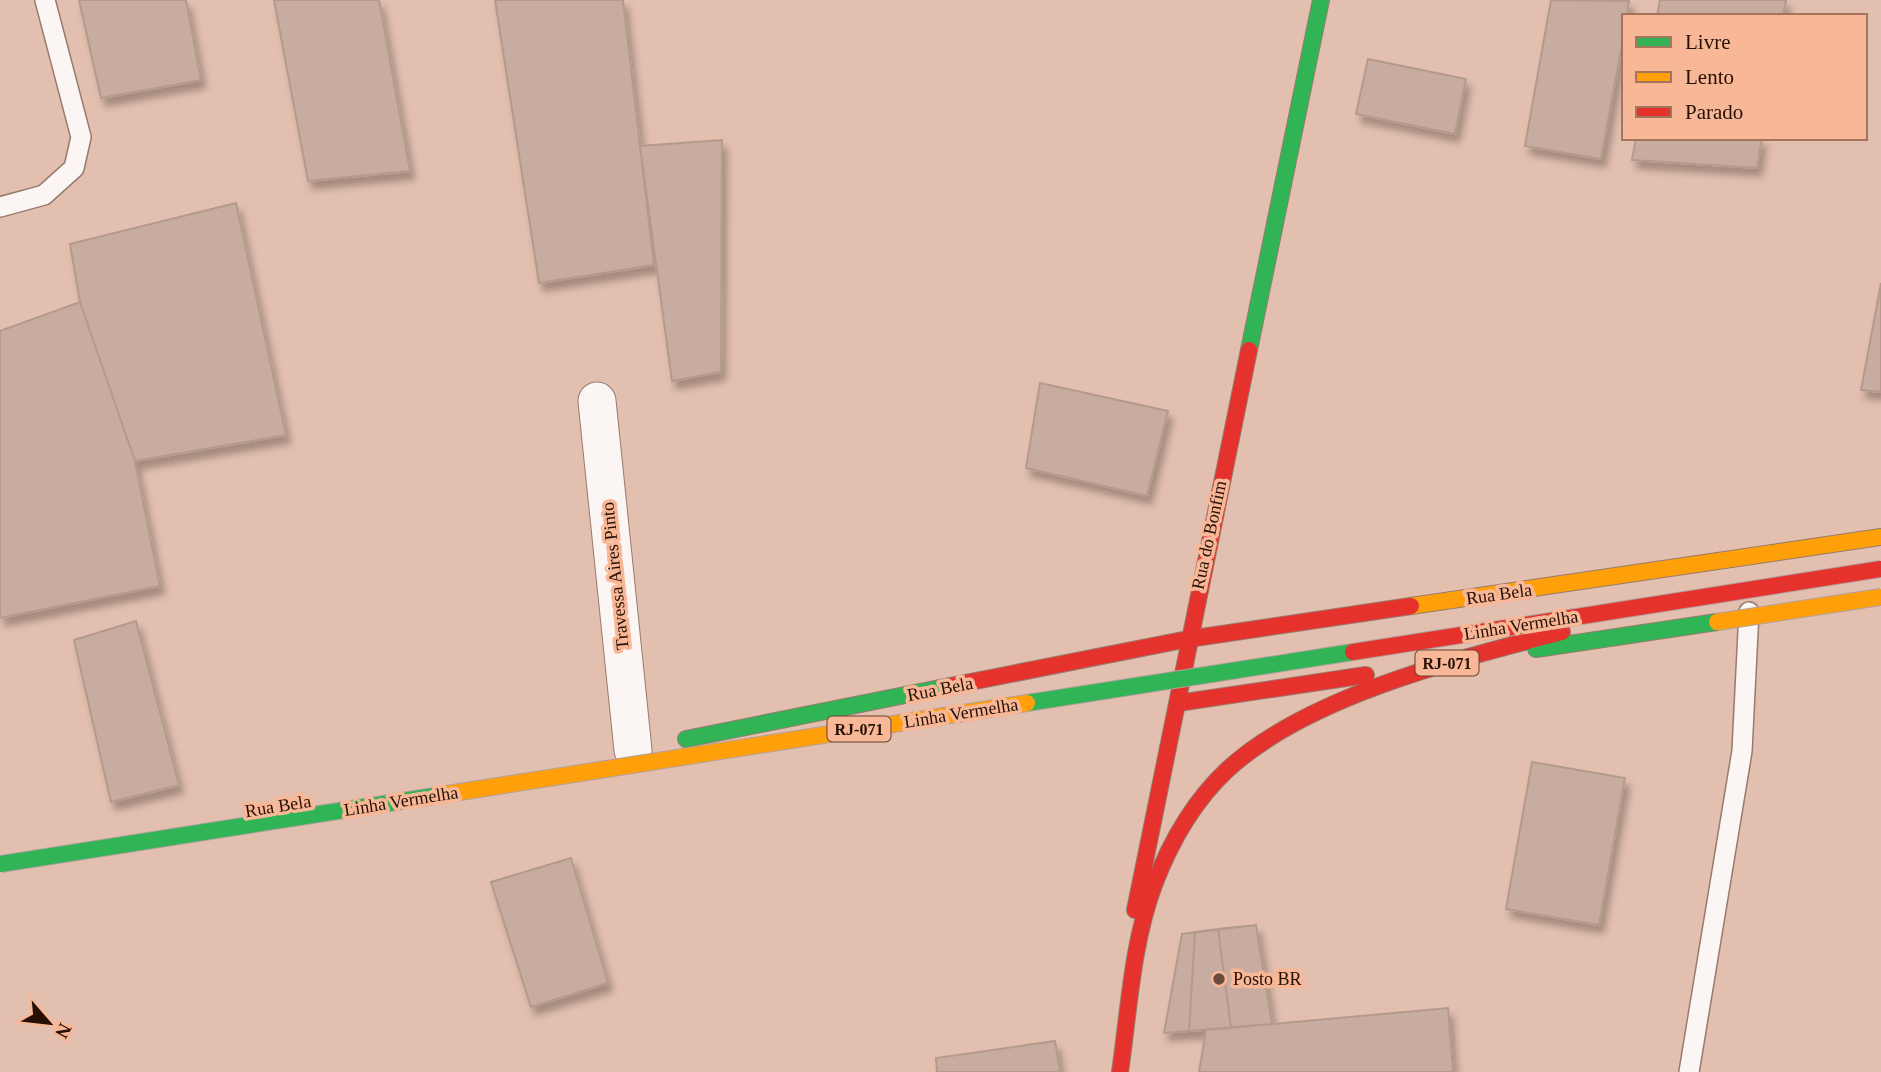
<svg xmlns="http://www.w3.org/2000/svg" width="1881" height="1072" viewBox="0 0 1881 1072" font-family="Georgia,serif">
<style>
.building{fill:#c8ac9f;stroke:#b59a8c;stroke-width:2;filter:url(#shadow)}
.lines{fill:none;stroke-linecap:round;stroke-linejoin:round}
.lane-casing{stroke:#967b6e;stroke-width:22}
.street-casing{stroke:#967b6e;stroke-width:39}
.fast-casing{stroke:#967b6e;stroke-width:18}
.slow-casing{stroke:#967b6e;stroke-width:18}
.jam-casing{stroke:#967b6e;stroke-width:18}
.lane{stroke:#fbf5f3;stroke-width:19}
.street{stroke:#fbf5f3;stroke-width:37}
.fast{stroke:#30b455;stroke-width:16}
.slow{stroke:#ff9f0a;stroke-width:16}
.jam{stroke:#e5322d;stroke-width:16}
.fast-bridge-casing{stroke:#b2a09e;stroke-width:18;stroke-linecap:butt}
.slow-bridge-casing{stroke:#b2a09e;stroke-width:18;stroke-linecap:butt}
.jam-bridge-casing{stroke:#b2a09e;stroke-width:18;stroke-linecap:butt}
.fast-bridge{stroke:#30b455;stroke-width:16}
.slow-bridge{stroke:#ff9f0a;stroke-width:16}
.jam-bridge{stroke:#e5322d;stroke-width:16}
.poi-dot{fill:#684d3f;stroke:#f8b898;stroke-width:2.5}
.labels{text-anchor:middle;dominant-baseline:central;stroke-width:7;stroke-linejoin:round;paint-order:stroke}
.shield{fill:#f8b898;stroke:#654230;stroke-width:2}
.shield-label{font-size:16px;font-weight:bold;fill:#260f04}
.street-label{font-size:18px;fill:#260f04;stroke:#f8b898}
.poi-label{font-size:18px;fill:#260f04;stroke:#f8b898;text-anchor:start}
</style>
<defs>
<filter id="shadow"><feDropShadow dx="4.5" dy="8" stdDeviation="3.5" flood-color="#0004"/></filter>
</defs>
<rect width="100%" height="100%" fill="#e2bfae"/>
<!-- building -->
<path class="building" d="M79,0H186L201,80L101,98Z
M274,0H379L410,171L308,181Z
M495,0H623L654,265L539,283Z
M1551,0L1629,1L1627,16H1624V33L1601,159L1525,146Z
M1660,0H1786L1783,16H1657Z
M1368,59L1466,79L1455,134L1356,114Z
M1636,138H1762L1757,168L1632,160Z
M722,140L721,372L672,381L640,146Z
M236,203L286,435L135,461L80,302L70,244Z
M1881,283V392L1861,390Z
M80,302L135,461L160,586L0,618V331Z
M1040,383L1168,411L1147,496L1026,468Z
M136,621L179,785L111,802L74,640Z
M1532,762L1625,778L1599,925L1506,909Z
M571,858L608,983L531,1007L491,882Z
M1256,925L1272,1024L1164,1033L1182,934Z
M1256,925L1272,1024L1231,1028L1218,929Z
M1218,929L1231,1028L1189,1031L1195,932Z
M1448,1008L1453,1072H1199L1206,1030Z
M1055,1041L1060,1072H937L936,1058Z"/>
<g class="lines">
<defs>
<path id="lane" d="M0,207L44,195L74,168L81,137L45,0
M1689,1072L1742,751L1749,612"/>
<path id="street" d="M597,401L633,750"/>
<path id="fast" d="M1249,350L1321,0
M1536,649L1717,622
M686,739L950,686"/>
<path id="slow" d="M1411,606L1881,537"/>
<path id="jam" d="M950,686L1188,639L1411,606
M1178,703L1366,675
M1135,910L1249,350
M1120,1072C1129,1010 1132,944 1154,885C1170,843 1194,801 1227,770C1307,696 1458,659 1562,632"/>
</defs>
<!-- lane casing -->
<use href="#lane" class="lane-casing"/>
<!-- street casing -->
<use href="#street" class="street-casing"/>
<!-- fast casing -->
<use href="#fast" class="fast-casing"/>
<!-- slow casing -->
<use href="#slow" class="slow-casing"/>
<!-- jam casing -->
<use href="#jam" class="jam-casing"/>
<!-- lane -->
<use href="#lane" class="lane"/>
<!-- street -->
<use href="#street" class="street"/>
<!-- fast -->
<use href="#fast" class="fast"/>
<!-- slow -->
<use href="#slow" class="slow"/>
<!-- jam -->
<use href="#jam" class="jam"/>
<defs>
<path id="fast-bridge" d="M1027,703L1353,652
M0,864L447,794"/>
<path id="slow-bridge" d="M1717,622L1881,597
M447,794L1027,703"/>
<path id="jam-bridge" d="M1353,652L1881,569"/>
</defs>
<!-- fast-bridge casing -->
<use href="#fast-bridge" class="fast-bridge-casing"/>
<!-- slow-bridge casing -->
<use href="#slow-bridge" class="slow-bridge-casing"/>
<!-- jam-bridge casing -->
<use href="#jam-bridge" class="jam-bridge-casing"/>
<!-- fast-bridge -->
<use href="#fast-bridge" class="fast-bridge"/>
<!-- slow-bridge -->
<use href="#slow-bridge" class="slow-bridge"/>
<!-- jam-bridge -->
<use href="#jam-bridge" class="jam-bridge"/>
</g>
<!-- markers -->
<circle class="poi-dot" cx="1219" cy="979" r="7"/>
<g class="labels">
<!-- shield labels -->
<g class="shield">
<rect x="1415.5" y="650.5" width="63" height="25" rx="5"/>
<rect x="827.5" y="716.5" width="63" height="25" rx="5"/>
</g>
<g class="shield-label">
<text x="1447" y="663">RJ-071</text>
<text x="859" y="729">RJ-071</text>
</g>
<!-- street labels -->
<g class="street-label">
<text transform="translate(1209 535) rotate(-78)">Rua do Bonfim</text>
<text transform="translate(615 576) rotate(-96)">Travessa Aires Pinto</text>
<text transform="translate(1499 594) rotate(-8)">Rua Bela</text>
<text transform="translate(1521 625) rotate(-9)">Linha Vermelha</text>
<text transform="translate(940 689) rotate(-11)">Rua Bela</text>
<text transform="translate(961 713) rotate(-9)">Linha Vermelha</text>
<text transform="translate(401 801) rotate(-9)">Linha Vermelha</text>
<text transform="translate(278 806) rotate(-9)">Rua Bela</text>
</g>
<!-- poi labels -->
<g class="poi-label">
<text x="1233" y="979">Posto BR</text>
</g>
</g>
<!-- legend -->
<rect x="1622" y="14" width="245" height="126" fill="#f8b898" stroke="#a4745d" stroke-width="2"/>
<rect x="1636" y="37" width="35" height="10" fill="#30b455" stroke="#a4745d" stroke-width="2"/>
<text x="1685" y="49" font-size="21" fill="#260f04">Livre</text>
<rect x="1636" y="72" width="35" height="10" fill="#ff9f0a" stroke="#a4745d" stroke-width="2"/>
<text x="1685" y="84" font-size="21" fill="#260f04">Lento</text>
<rect x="1636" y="107" width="35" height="10" fill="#e5322d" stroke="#a4745d" stroke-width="2"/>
<text x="1685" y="119" font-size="21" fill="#260f04">Parado</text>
<!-- north arrow -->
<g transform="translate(49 1023) rotate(118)" stroke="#f8b898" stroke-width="5" paint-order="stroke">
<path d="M0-5L12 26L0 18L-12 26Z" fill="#260f04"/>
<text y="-10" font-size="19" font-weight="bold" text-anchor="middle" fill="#260f04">N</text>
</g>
</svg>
